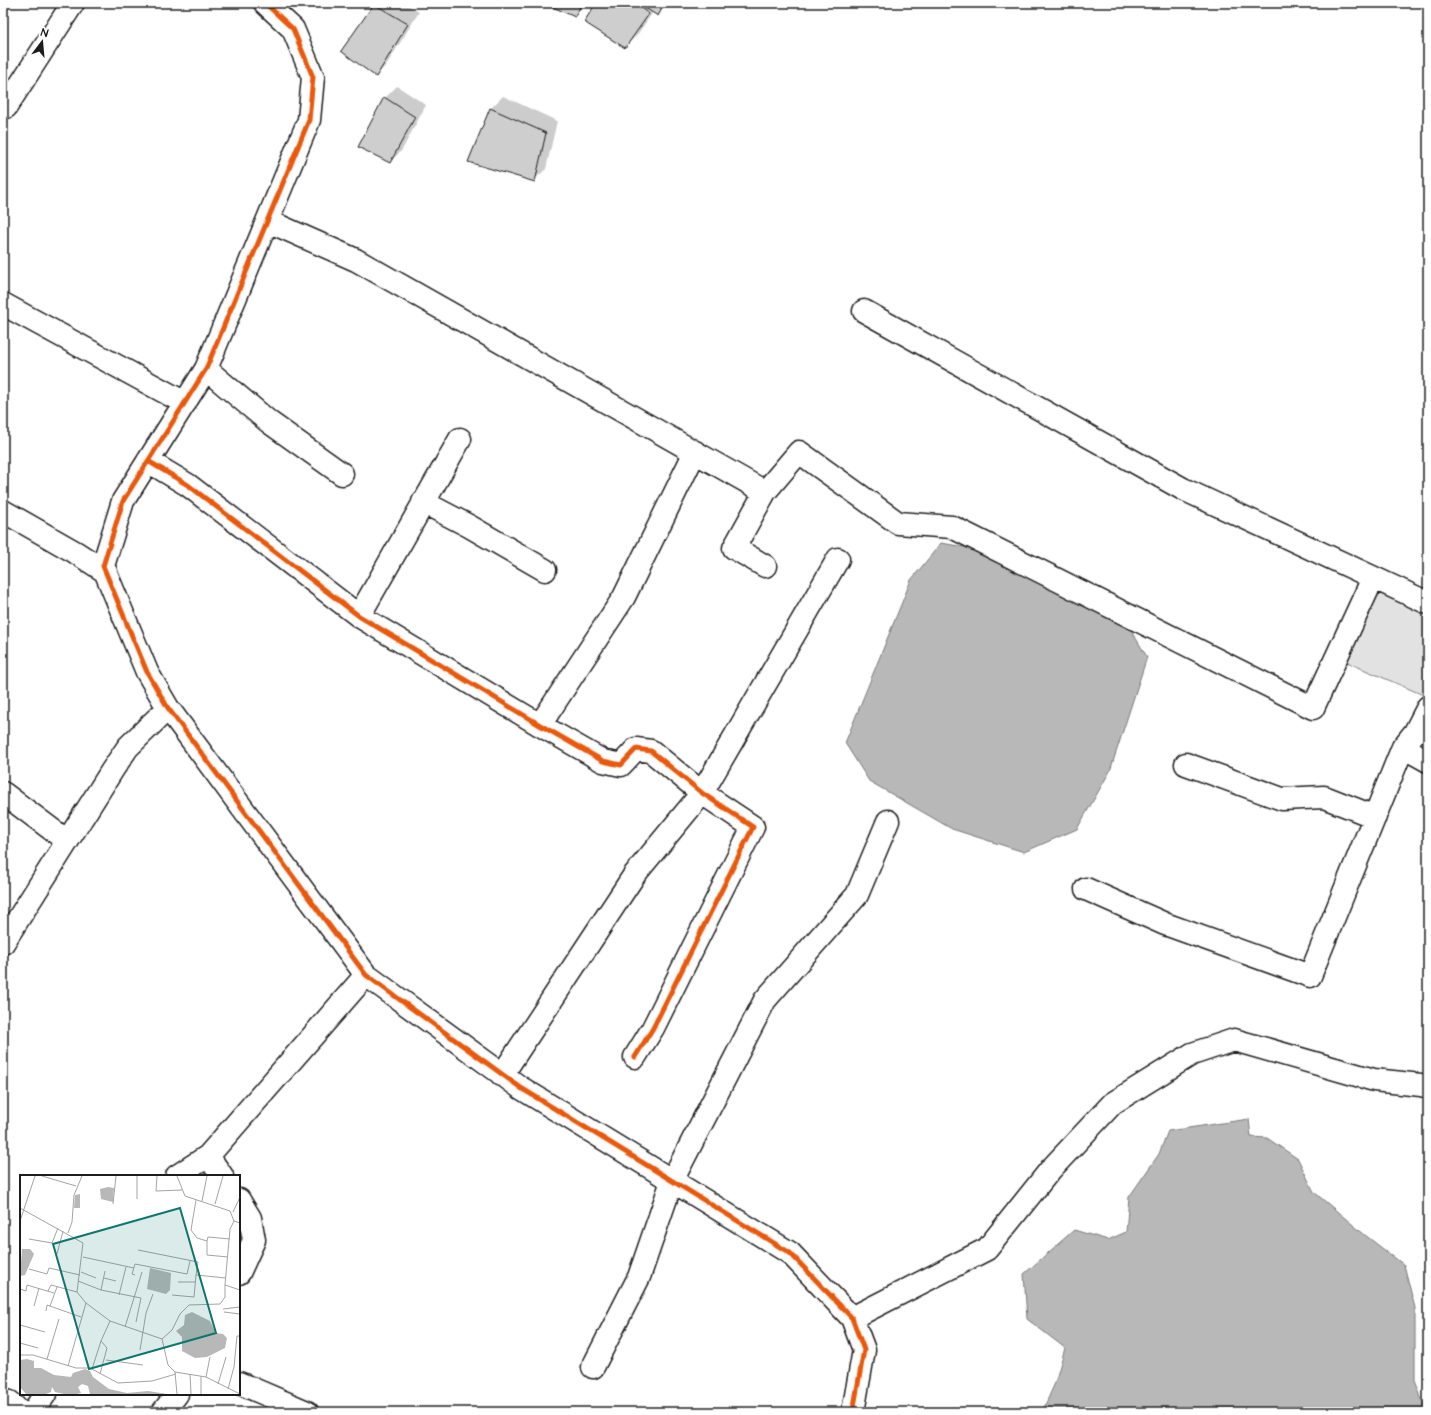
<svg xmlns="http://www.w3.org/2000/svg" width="1431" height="1415" viewBox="0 0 1431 1415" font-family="'Architects Daughter',sans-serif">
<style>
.green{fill:#e2e2e2;stroke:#7f7f7f}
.water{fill:#b8b8b8;stroke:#7a7a7a}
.shadow{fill:#0003}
.building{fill:#cecece;stroke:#1c1c1c}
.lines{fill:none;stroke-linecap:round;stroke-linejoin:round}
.minor-casing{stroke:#1c1c1c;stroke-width:25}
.minor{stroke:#fff;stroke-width:22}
.cycleway-casing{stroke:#fff;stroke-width:8}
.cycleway{stroke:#e8590c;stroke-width:5}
.inset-road{fill:none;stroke:#a4a4a4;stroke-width:1}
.view{fill:#0f766e;fill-opacity:0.15;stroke:#0f766e;stroke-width:2}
.inset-edge{fill:none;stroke:#1c1c1c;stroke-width:2}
</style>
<rect width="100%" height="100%" fill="#fff"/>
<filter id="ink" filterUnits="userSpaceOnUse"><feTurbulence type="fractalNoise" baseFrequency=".025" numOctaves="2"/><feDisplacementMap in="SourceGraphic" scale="8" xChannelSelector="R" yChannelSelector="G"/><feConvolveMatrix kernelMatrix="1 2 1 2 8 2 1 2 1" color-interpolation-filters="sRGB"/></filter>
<g filter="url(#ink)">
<!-- green -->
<path class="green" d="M1373,578L1428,603V697L1342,660Z"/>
<!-- water -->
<path class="water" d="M941,543L982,550L1131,630L1147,657L1110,771L1077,829L1024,852L952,829L869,781L845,743L911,580Z
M1249,1119L1251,1137L1267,1138L1298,1159L1314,1192L1365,1235L1404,1265L1415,1308V1380L1426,1412H1042L1055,1383L1065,1348L1027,1319L1024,1274L1074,1230L1108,1240L1126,1232L1129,1197L1159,1154L1168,1131Z"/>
<!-- shadow -->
<path class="shadow" d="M376,3H404L419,12L387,64L376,76L374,5Z
M546,3H587L575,15Z
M597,3H669L657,15L653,12L637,35L625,47Z
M397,86L426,105L402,150L390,162L385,98Z
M503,96L557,121L546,169L534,180L470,161L491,108Z"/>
<!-- building -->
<path class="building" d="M544,3H582L575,17Z
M596,3H634L649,14L625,48L584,22Z
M637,3H665L658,16Z
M374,4L408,24L376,77L341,51Z
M384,97L415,117L390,163L358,147Z
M490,108L546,133L535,182L468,162Z"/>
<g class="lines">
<defs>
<path id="minor" d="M265,3L293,29L313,77L309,120L206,369L123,501L103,566L147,672L168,708L366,975L521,1088L790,1253L852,1318L864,1350L853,1412
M6,107L73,3
M268,221L356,260L765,492
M3,304L185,403
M864,311L1183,489L1428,603
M206,369L269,422L342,474
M148,461L188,485L359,616L540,725L603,761L621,765L636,749L651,751L702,793L753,827L653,1028L635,1057
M423,502L469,526L545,570
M3,511L75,552L106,572
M765,566L734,548L765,492L799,452L898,523L952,527L1313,708L1373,578
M359,616L460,439
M1428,707L1415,732L1403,747L1428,761
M540,725L624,597L695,452
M1186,764L1282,799L1324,797L1375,817
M3,793L67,841
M1086,889L1165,924L1310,976L1403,747
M3,943L113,769L128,747L168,708
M502,1075L635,874L702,793L838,559
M177,1176L208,1156
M222,1176L208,1156L366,975
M239,1200L250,1218L254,1240L239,1273
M852,1318L987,1249L1051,1169L1113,1103L1192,1054L1234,1040L1374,1080L1421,1085L1428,1087
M593,1367L639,1277L672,1181L765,1000L857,895L888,821
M239,1383L307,1412
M3,1400L10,1402L20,1412
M33,1412L45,1394
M163,1412L177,1394"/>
</defs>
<!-- minor casing -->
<use href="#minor" class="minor-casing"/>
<!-- minor -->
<use href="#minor" class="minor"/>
<defs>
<path id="cycleway" d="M265,3L293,29L313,77L309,120L206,369L123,501L103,566L147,672L168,708L366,975L521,1088L790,1253L852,1318L864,1350L853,1412
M148,461L188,485L359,616L540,725L603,761L621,765L636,749L651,751L702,793L753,827L653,1028L635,1057"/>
</defs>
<!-- cycleway casing -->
<use href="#cycleway" class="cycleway-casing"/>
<!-- cycleway -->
<use href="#cycleway" class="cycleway"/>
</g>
</g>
<!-- overview -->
<g transform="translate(20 1175)">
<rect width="220" height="220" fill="#fff"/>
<path d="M88,12L94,13L93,27L81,24L80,14ZM60,19V33H54L55,20ZM2,74H10L14,79L5,100L0,101ZM130,93L151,98L150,115L146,119L127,114ZM172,137L190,146L196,158L203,159L207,163L205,173L187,182L175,183L162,176V162L156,156L164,150L165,140ZM7,184L14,186V193H21L34,200L51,202L53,198L65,194L70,196L73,202L89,214L107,218L128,216L147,219H70L68,211L62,209L58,212L61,218L57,219H44L35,217L32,212L31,217L26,219H6L0,212V185Z" fill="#b8b8b8"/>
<path class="inset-road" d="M22,1L56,11M117,1V24M137,1L136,16L162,15M157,1L165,21L210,36L214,46L220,48M176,25L171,55L177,63L187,66L188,62L210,64M182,26L187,1M93,29L96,1M195,29L203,1M0,33L63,68L57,117L66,128L90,146L142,164L148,190L155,197L186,202L220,219M213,37L220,22M0,46L15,1M48,58L52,47L54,20L62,1M9,64L32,68L38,53M187,66V80L208,82M118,75L178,87L176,100L206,103M37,79L43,56M63,82L114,93M9,94L27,99L29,93L60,100M61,97L76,103M115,100L112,99L115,89L167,99L170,86M84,103L96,106M58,106L81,115L121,123L116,147M158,107H176M205,110L210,54L214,46M0,114L6,116L7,110L34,118M81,115L85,96M28,116L31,110L57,117M99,120L106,92M152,120L174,122L176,100M14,131L19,113M30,131L37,112M203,134L220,132M26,136L27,130L61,142M204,137L220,139M0,150L25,157M105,152L122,97M142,164L152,155L160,139L169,130L200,129L205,122V110L220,115M0,168L18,173M120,175L126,138L133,119M0,180H13L56,193H70L98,208L132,206L156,199M27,184L39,144M86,185L123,190M48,191L66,128M72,194L81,166M155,197L157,219M80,199L87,173L81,166L90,146M170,199L171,219M186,202L190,182M198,209L206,182M208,214L214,192L217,161H220M181,219V201"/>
<path class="view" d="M160,33L196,158L69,194L33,69Z"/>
<rect width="220" height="220" class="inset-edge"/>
</g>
<!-- margin -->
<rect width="1431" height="1415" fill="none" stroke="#fff" stroke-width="16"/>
<rect x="8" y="8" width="1415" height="1399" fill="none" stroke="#1c1c1c" stroke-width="1.5" filter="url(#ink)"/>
<!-- north arrow -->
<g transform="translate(42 42) rotate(16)" stroke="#ffffff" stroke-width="3" paint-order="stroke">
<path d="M0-3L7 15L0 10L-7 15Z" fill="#1c1c1c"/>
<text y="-6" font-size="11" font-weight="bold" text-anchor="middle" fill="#1c1c1c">N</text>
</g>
</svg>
